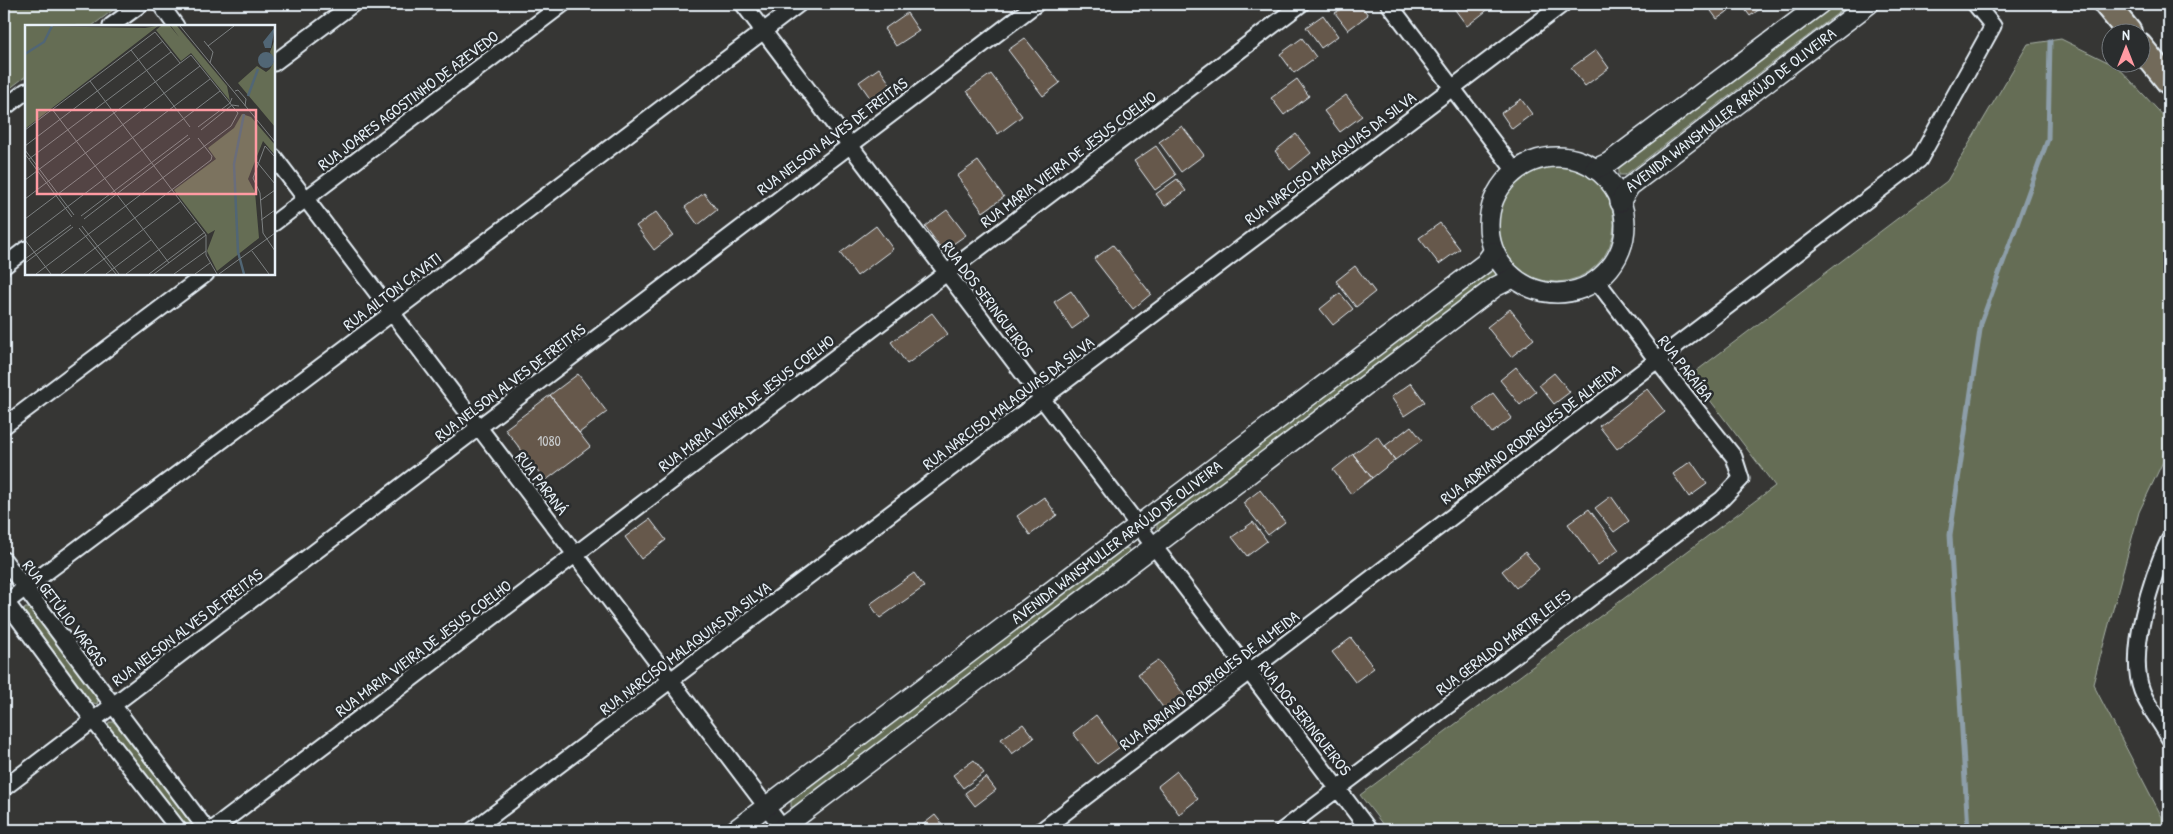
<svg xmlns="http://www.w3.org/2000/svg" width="2173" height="834" viewBox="0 0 2173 834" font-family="'Patrick Hand',sans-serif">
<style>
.green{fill:#656d54;stroke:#a6afa6}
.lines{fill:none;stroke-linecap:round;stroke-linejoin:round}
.stream{stroke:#8d9ea9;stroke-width:5}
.building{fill:#66584c;stroke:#e8f1f8}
.minor-casing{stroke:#e8f1f8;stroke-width:19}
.tertiary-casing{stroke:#e8f1f8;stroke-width:22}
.trunk-casing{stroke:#e8f1f8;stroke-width:28}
.minor{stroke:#2a2d2e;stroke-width:15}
.tertiary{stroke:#2a2d2e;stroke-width:19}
.trunk{stroke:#726b5a;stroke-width:24}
.labels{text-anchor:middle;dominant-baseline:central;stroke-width:5;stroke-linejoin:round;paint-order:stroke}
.number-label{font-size:14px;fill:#c8cbcd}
.street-label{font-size:16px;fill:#e8f1f8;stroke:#2a2d2e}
.inset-river{fill:none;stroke:#516675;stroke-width:2.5}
.inset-road{fill:none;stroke:#7d8182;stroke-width:1}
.view{fill:#ff9aa2;fill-opacity:0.15;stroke:#ff9aa2;stroke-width:2.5}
.inset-edge{fill:none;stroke:#e8f1f8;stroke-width:2.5}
</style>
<rect width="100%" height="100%" fill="#363634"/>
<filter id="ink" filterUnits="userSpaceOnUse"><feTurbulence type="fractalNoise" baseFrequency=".02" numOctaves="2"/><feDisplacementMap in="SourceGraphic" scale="10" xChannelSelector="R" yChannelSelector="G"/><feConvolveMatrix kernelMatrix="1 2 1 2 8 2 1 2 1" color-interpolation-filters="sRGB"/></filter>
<g filter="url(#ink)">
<!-- green -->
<path class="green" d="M4,4H121L92,26H26V76L4,93Z
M1835,4H1850L1625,175H1619V168Z
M2061,39L2118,67L2169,122V449L2139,512L2093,684L2162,817L2163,830H1387L1360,795L1775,486L1691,375L1947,181L2028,44Z
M1498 224a58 58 0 1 1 116 0a58 58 0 1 1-116 0Z
M1490,271H1495L1496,277L1164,530H1157V523Z
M1124,548L1129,549L1130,555L798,808L791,807V800Z
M25,608H30L99,697L97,704L90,702L23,613Z
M109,722H114L193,823L191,829L184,828L107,728Z"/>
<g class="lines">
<!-- stream -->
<path class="stream" d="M1968,830L1950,535L1981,323L2048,139L2050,41"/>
</g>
<!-- building -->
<path class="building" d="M1348,4H1360L1368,15L1348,30L1335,13Z
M1457,4H1487L1490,8L1467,26L1453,7Z
M1706,4H1736L1737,5L1717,19Z
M1741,4H1767L1750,16Z
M907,13L919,31L896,46L884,29Z
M1323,15L1338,36L1321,48L1306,27Z
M1025,38L1060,83L1043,96L1008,50Z
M1302,38L1316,57L1294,73L1280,54Z
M1596,50L1609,68L1585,86L1571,68Z
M879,68L893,88L873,102L859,82Z
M991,74L1022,116L998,134L967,91Z
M1297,79L1309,96L1284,115L1271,98Z
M1346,95L1362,116L1340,132L1324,111Z
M1521,99L1532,114L1512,129L1501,113Z
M1182,126L1204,155L1181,172L1159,142Z
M1296,134L1311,153L1290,170L1275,151Z
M1156,146L1176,175L1155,190L1134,161Z
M978,161L1004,197L983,212L957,176Z
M1177,179L1186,191L1165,206L1156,194Z
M704,193L717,210L698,225L685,207Z
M947,210L966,235L943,251L925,226Z
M656,212L673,235L654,250L636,226Z
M1440,223L1460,249L1439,264L1419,238Z
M876,226L893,249L857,276L840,253Z
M1113,245L1151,294L1133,309L1094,259Z
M1355,266L1375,292L1356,307L1336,281Z
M1071,291L1089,317L1072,329L1054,302Z
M1340,293L1353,309L1333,325L1320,309Z
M1510,309L1534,339L1511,357L1487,327Z
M932,313L948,334L907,364L891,342Z
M1516,367L1536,392L1520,405L1500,380Z
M1554,373L1570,392L1554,404L1539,385Z
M578,374L607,412L579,433L550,395Z
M1411,383L1425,402L1404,416L1391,397Z
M1647,389L1665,412L1617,449L1599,426Z
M1493,393L1512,418L1492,433L1473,408Z
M550,395L590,447L545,481L505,429Z
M1411,426L1422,440L1395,460L1385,446Z
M1377,436L1395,460L1372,478L1353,454Z
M1353,454L1372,478L1351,494L1333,470Z
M1691,461L1707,484L1689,497L1673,474Z
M1260,490L1285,522L1268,535L1243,503Z
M1611,496L1629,521L1614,532L1595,508Z
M1044,497L1057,515L1030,535L1017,516Z
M1589,509L1619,550L1598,565L1568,524Z
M650,519L666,540L641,559L625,537Z
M1253,522L1267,541L1247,556L1232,537Z
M1525,552L1539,569L1516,588L1502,571Z
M914,573L924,587L880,618L870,604Z
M1351,638L1374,668L1355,682L1332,652Z
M1158,660L1185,696L1165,710L1138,674Z
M1096,715L1120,747L1097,764L1073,733Z
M1023,724L1034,738L1012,754L1001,739Z
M974,760L984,773L963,788L953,775Z
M1177,771L1198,799L1179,814L1158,786Z
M986,777L996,790L975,806L965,793Z
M935,815L947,830H916Z"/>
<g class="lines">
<defs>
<path id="minor" d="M160,4L176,26
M743,4L1369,830
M1389,4L1515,171
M111,26L141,4
M274,63L353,4
M4,108L26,91
M274,157L784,830
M274,223L563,4
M4,266L26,249
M4,426L206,274
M2169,540C2152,576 2127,652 2142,691C2148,708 2161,722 2169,738
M4,560L207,830
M4,599L93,720L179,830
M4,604L392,313L799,4
M4,788L1036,4
M212,830L1301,4
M473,830L1563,4
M1042,830L1919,160L1993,26L1975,4
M1283,830L1722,499L1741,479L1734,457L1656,359L1597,281"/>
<g id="tertiary">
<circle cx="1557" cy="225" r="68"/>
<path d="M1595,169L1608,163L1820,4"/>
<path id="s1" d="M1620,202L1630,186L1869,4"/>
<path id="s2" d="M735,830L1485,263L1493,252"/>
<path d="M780,830L1495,287L1513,278"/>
</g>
<path id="trunk" d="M2106,4L2129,32
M2140,46L2169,82"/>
</defs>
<!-- minor casing -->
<use href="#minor" class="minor-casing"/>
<!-- tertiary casing -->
<use href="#tertiary" class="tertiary-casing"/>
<!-- trunk casing -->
<use href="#trunk" class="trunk-casing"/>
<!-- minor -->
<use href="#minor" class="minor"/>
<!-- tertiary -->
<use href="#tertiary" class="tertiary"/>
<!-- trunk -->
<use href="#trunk" class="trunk"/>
</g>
</g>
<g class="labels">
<!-- number labels -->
<g class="number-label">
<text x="549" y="440">1080</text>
</g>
<!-- street labels -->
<g class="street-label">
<text transform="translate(408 100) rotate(-37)">RUA JOARES AGOSTINHO DE AZEVEDO</text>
<text stroke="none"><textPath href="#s1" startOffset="145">AVENIDA WANSMULLER ARAÚJO DE OLIVEIRA</textPath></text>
<text transform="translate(832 136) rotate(-37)">RUA NELSON ALVES DE FREITAS</text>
<text transform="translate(1330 158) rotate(-37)">RUA NARCISO MALAQUIAS DA SILVA</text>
<text transform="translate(1068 159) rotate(-37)">RUA MARIA VIEIRA DE JESUS COELHO</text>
<text transform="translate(392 291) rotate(-37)">RUA AILTON CAVATI</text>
<text transform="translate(988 299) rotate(53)">RUA DOS SERINGUEIROS</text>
<text transform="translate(1686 368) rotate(52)">RUA PARAÍBA</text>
<text transform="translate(510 382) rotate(-37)">RUA NELSON ALVES DE FREITAS</text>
<text transform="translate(746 403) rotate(-37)">RUA MARIA VIEIRA DE JESUS COELHO</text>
<text transform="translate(1008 403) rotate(-37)">RUA NARCISO MALAQUIAS DA SILVA</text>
<text transform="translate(1530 434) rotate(-37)">RUA ADRIANO RODRIGUES DE ALMEIDA</text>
<text transform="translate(542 483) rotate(53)">RUA PARANÁ</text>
<text stroke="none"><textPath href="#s2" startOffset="478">AVENIDA WANSMULLER ARAÚJO DE OLIVEIRA</textPath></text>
<text transform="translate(65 613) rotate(53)">RUA GETÚLIO VARGAS</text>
<text transform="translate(187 627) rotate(-37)">RUA NELSON ALVES DE FREITAS</text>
<text transform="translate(1503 642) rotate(-37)">RUA GERALDO MARTIR LELES</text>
<text transform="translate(423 648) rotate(-37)">RUA MARIA VIEIRA DE JESUS COELHO</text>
<text transform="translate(685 648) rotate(-37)">RUA NARCISO MALAQUIAS DA SILVA</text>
<text transform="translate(1209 680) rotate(-37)">RUA ADRIANO RODRIGUES DE ALMEIDA</text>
<text transform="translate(1305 718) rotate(52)">RUA DOS SERINGUEIROS</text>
</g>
</g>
<!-- overview -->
<g transform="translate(25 25)">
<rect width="250" height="250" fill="#363634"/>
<path d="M0,1L120,3L133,1L0,104ZM136,1H145L154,12L146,1H152L202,61L205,76L166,28L156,36L131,5ZM250,14V102L213,58L232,41L241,47L245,44L249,36L245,27ZM217,89L226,92L250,120V130L238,116L223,154L230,167L234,213L192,246L182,226L190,205L183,209L149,165L191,134L183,123L209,103Z" fill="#656d54"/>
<path d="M250,2L246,23H240L238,17ZM233 35a8 8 0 1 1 16 0a8 8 0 1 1-16 0Z" fill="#516675"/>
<path class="inset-river" d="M0,29L19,17L27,1M223,71L233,44M219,89L209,139L213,227L219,249"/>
<path class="inset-road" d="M155,1L250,117M179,16L188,27L185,38M183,21L209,1M106,25L165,102M65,56L181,210V230L192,249M210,66L213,65L221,74L220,81M27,84L144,238M173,102L205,78L207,73M0,105L130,7L155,38M176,105L207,80L214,81M0,121L138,16M0,125L49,190M0,129L47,192M250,132L240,121L228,153L235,168L238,208L250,226M4,134L146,27M232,137L250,159M0,155L166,30L213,88L206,101L11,249M0,174L175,41M236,175L250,165M56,191L163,110M0,194L185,54M59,194L165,113M236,195L250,185M57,201L94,249M54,203L91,249M0,214L195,66M0,215L26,249M227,226L244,249M0,234L46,200M0,238L48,202M36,249L186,135L187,131L173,113M59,249L156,176M81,249L126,215M101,249L171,197M124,249L180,207M129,249L181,210M149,249L181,226M170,249L185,238M194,249L250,208"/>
<path class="view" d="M12,85H231V169H12Z"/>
<rect width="250" height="250" class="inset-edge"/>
</g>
<!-- margin -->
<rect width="2173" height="834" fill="none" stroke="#2a2d2e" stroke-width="20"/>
<rect x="10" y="10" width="2153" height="814" fill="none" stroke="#e8f1f8" stroke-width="2" filter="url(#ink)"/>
<!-- north arrow -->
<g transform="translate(2126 48)"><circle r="24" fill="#2a2d2e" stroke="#767b7f"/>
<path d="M0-4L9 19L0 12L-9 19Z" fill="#ff9aa2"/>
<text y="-8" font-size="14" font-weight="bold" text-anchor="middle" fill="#e8f1f8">N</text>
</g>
</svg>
